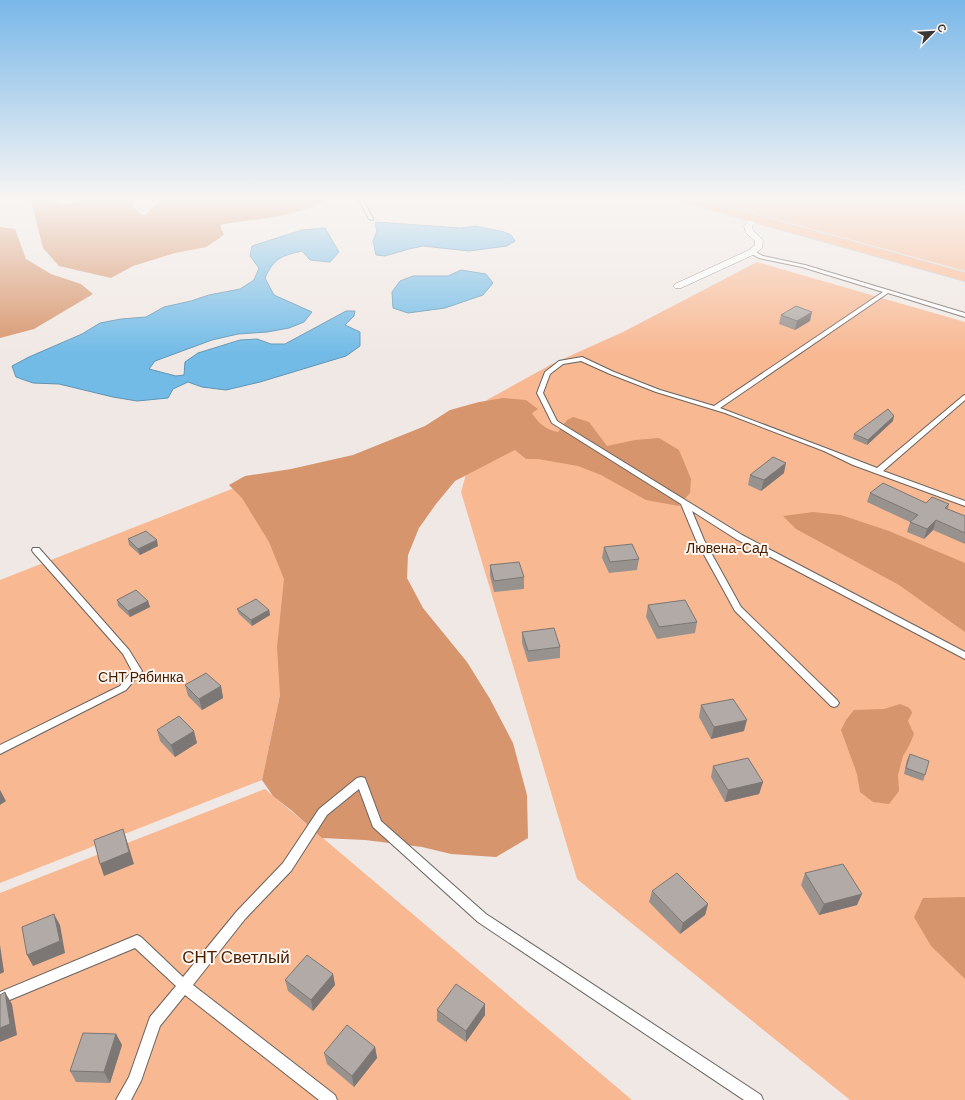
<svg xmlns="http://www.w3.org/2000/svg" width="965" height="1100" viewBox="0 0 965 1100" font-family="Barlow,sans-serif">
<style>
.green{fill:#f8b892}
.forest{fill:#d7956d}
.water{fill:#72bbe7;stroke:#6194b2}
.lines{fill:none;stroke-linecap:round;stroke-linejoin:round}
.lane-casing{stroke:#69625f;stroke-width:2}
.street-casing{stroke:#69625f;stroke-width:1}
.highway-casing{stroke:#c8c7c7;stroke-width:2}
.lane{fill:#fff;fill-rule:evenodd}
.street{fill:#fff;fill-rule:evenodd}
.highway{fill:#ffb385;fill-rule:evenodd}
.wall{fill:#98928f}
.shaded-wall{fill:#7c7774}
.building{fill:#b1aaa6;stroke:#7c7774}
.labels{text-anchor:middle;dominant-baseline:central;stroke-width:4;stroke-linejoin:round;paint-order:stroke}
.park-label{font-size:14px;fill:#471d00;stroke:#fdf6f1}
.near-park-label{font-size:17px;fill:#471d00;stroke:#fdf6f1}
</style>
<rect width="100%" height="100%" fill="#f0e8e4"/>
<!-- green -->
<path class="green" d="M706,200H965V271Z
M757,262L965,322V1100H850L577,879L461,492L487,400L552,364L623,332Z
M252,481L294,564L280,695L262,780L0,883V580Z
M265,789L632,1100H0V893Z"/>
<!-- forest -->
<path class="forest" d="M31,200H52L62,205L81,200H134L132,206L144,216L153,207L163,200H329C313,207 296,213 278,216C259,220 239,221 220,225L224,235L206,247L175,253L133,266L111,278L59,266L43,248Z
M0,227L15,229L26,259L51,274L81,284L93,294L34,329L0,338Z
M503,398L526,400L538,409L532,413C538,423 546,430 558,432L567,420L573,417L589,422L607,446L635,440L659,438L679,450L691,479L690,493L679,506L646,500L601,475L578,466L538,459H526L515,450L455,481L436,504L419,528L408,555L407,578L423,608L467,662L490,699L513,743L527,795L528,838L496,857L451,854L422,847L365,840L322,838L291,810L273,796L262,780L280,695L277,647L284,579L269,542L242,498L229,485L245,476L291,469L353,455L425,426L450,410L479,402Z
M813,512L841,515L889,531L965,563V632L899,585L796,529L783,516Z
M900,704C905,706 911,707 912,713L908,721L914,734L909,746L903,756L898,775L899,791L889,804L873,802L860,792L857,774L841,730L846,720L854,710L884,709Z
M965,897V979L931,946L914,917L923,898Z"/>
<!-- water -->
<path class="water" d="M376,222L460,228L475,226L504,232L511,235L515,241L507,246L469,251L423,246L409,249L385,256L376,255L373,241L377,231L375,225Z
M325,228L339,252L330,262L310,260L302,251C281,256 274,258 265,278L274,295L312,312L304,322L289,328L267,332L238,334L212,340L155,361L149,369L176,376L184,375L185,362L198,353L240,340L257,339L271,344H285L346,311H355L354,316L345,325L360,332V346L346,356L260,382L226,390L202,387L188,382L173,389L168,398L137,401L113,397L59,384L33,383L16,377L12,366L29,357L82,334L100,323L121,319L146,317L164,307L191,301L209,295L240,289L254,280L259,268L250,256L252,246L302,230Z
M461,270L486,274L493,283L483,295L445,308L408,313L393,308L392,292L400,281L413,276H448Z"/>
<g class="lines">
<defs>
<path id="lane" d="M359,200H363L373,219V220L369,219Z
M750,251H754L763,256L805,265L965,313V317L888,293L720,408L828,449L877,468L963,396L965,395V400L883,471L965,501V506L853,465L824,451L725,413L656,392L610,374L581,361L563,364L550,374L543,393L557,421L742,535L965,652V659L736,539L692,511L704,540L741,607L837,700L839,703L837,706L834,707L831,706L735,611L696,540L681,504L552,423L537,393L545,372L559,361L582,357L614,372L660,390L714,406L883,292L802,267L759,258L750,253Z
M33,548H39L129,650L142,671L126,690L0,754V745L120,686L132,671L123,654L33,552L32,550Z
M361,777L365,778L366,781L381,821L486,914L761,1095L763,1100H744L478,922L373,827L359,789L327,815L291,871L245,919L193,985L335,1095L337,1100H319L185,995L160,1026L141,1081L131,1100H116L129,1077L150,1017L176,986L135,948L0,1004V992L137,935L141,937L183,977L237,911L283,863L319,809L357,778Z"/>
<path id="street" d="M755,216L759,219L752,226L753,230L763,240L762,248L755,254L681,288H675L673,286L675,284L749,250L755,245V241L746,233L744,226L752,217Z"/>
<path id="highway" d="M681,200H701L965,273V281L683,202Z"/>
</defs>
<!-- lane casing -->
<use href="#lane" class="lane-casing"/>
<!-- street casing -->
<use href="#street" class="street-casing"/>
<!-- highway casing -->
<use href="#highway" class="highway-casing"/>
<!-- lane -->
<use href="#lane" class="lane"/>
<!-- street -->
<use href="#street" class="street"/>
<!-- highway -->
<use href="#highway" class="highway"/>
</g>
<!-- wall -->
<path class="wall" d="M781,315L810,321L795,330L779,324Z
M893,421L867,445L853,439L854,434Z
M784,473L761,491L748,485L750,475Z
M870,493L926,503L949,504L948,509L965,516V544L933,530L924,539L907,532L910,522L867,502Z
M128,539L158,546L140,555L129,545Z
M604,547L639,559L637,570L609,573L602,558Z
M490,565L524,577V589L494,592L490,576Z
M117,600L148,601L150,607L130,617L118,606Z
M648,605L697,622L695,633L657,639L646,617Z
M237,609L269,610L270,615L252,626L239,614Z
M522,632L560,647V658L528,662L522,643Z
M185,685L221,686L223,698L202,710L188,696Z
M701,705L744,731L711,739L699,717Z
M157,730L197,743L175,757L160,741Z
M910,754L925,775L923,781L904,774L907,760Z
M713,766L763,782L759,794L725,802L711,777Z
M805,873L857,905L819,915L801,885Z
M652,891L708,904L705,915L680,934L649,902Z
M333,974L335,985L313,1011L288,991L285,980Z
M437,1010L485,1015L466,1042L437,1021Z
M116,1034L122,1045L110,1083L76,1082L70,1071Z
M375,1047L377,1058L354,1087L327,1064L324,1053Z"/>
<!-- shaded-wall -->
<path class="shaded-wall" d="M812,312L810,321L795,330L797,321Z
M894,416L893,421L867,445L868,440Z
M786,463L784,473L761,491L764,480Z
M936,520L933,530L924,539L927,529Z
M157,540L158,546L140,555L138,549Z
M148,601L150,607L130,617L128,611Z
M269,610L270,615L252,626L251,620Z
M221,686L223,698L202,710L199,699Z
M747,720L744,731L711,739L714,727Z
M194,731L197,743L175,757L171,745Z
M763,782L759,794L725,802L728,790Z
M0,790L6,801L0,805Z
M123,829L127,841L134,864L104,876L100,864Z
M862,894L857,905L819,915L824,904Z
M708,904L705,915L680,934L683,923Z
M54,914L60,925L65,953L33,966L27,955Z
M0,945L4,972L0,974Z
M333,974L335,985L313,1011L311,1000Z
M5,992L12,1004L17,1035L0,1042V1028Z
M485,1004V1015L466,1042V1031Z
M116,1034L122,1045L110,1083L104,1072Z
M375,1047L377,1058L354,1087L352,1076Z"/>
<!-- building -->
<path class="building" d="M796,306L812,312L797,321L781,315Z
M888,409L894,416L868,440L854,434Z
M773,457L786,463L764,480L750,475Z
M883,483L926,503L932,497L949,504L945,508L965,516V533L936,520L927,529L910,522L918,515L870,493Z
M146,531L157,540L138,549L128,539Z
M632,544L639,559L610,562L604,547Z
M519,562L524,577L494,581L490,565Z
M136,590L148,601L128,611L117,600Z
M256,599L269,610L251,620L237,609Z
M685,600L697,622L659,627L648,605Z
M554,628L560,647L528,651L522,632Z
M206,673L221,686L199,699L185,685Z
M733,699L747,720L714,727L701,705Z
M179,716L194,731L171,745L157,730Z
M910,754L929,761L925,775L906,768Z
M748,758L763,782L728,790L713,766Z
M123,829L129,852L100,864L94,840Z
M843,864L862,894L824,904L805,873Z
M677,873L708,904L683,923L652,891Z
M54,914L60,941L27,955L22,927Z
M307,955L333,974L311,1000L285,980Z
M456,984L485,1004L466,1031L437,1010Z
M5,992L10,1024L0,1028V995Z
M347,1025L375,1047L352,1076L324,1053Z
M83,1033L116,1034L104,1072L70,1071Z"/>
<!-- sky -->
<linearGradient id="sky" x2="0" y2="1"><stop stop-color="#79b7e8"/><stop offset="0.56" stop-color="#f8f5f3"/><stop offset="1" stop-color="#f8f5f3" stop-opacity="0"/></linearGradient>
<rect width="965" height="354" fill="url(#sky)"/>
<g class="labels">
<!-- park labels -->
<g class="park-label">
<text x="727" y="547">Лювена-Сад</text>
<text x="141" y="676">СНТ Рябинка</text>
</g>
<!-- near-park labels -->
<g class="near-park-label">
<text x="236" y="956">СНТ Светлый</text>
</g>
</g>
<!-- north arrow -->
<g transform="translate(933 32) rotate(66)" stroke="#fdf6f1" stroke-width="3" paint-order="stroke">
<path d="M0-3L7 15L0 10L-7 15Z" fill="#3a3836"/>
<text y="-6" font-size="11" font-weight="bold" text-anchor="middle" fill="#3a3836">С</text>
</g>
</svg>
